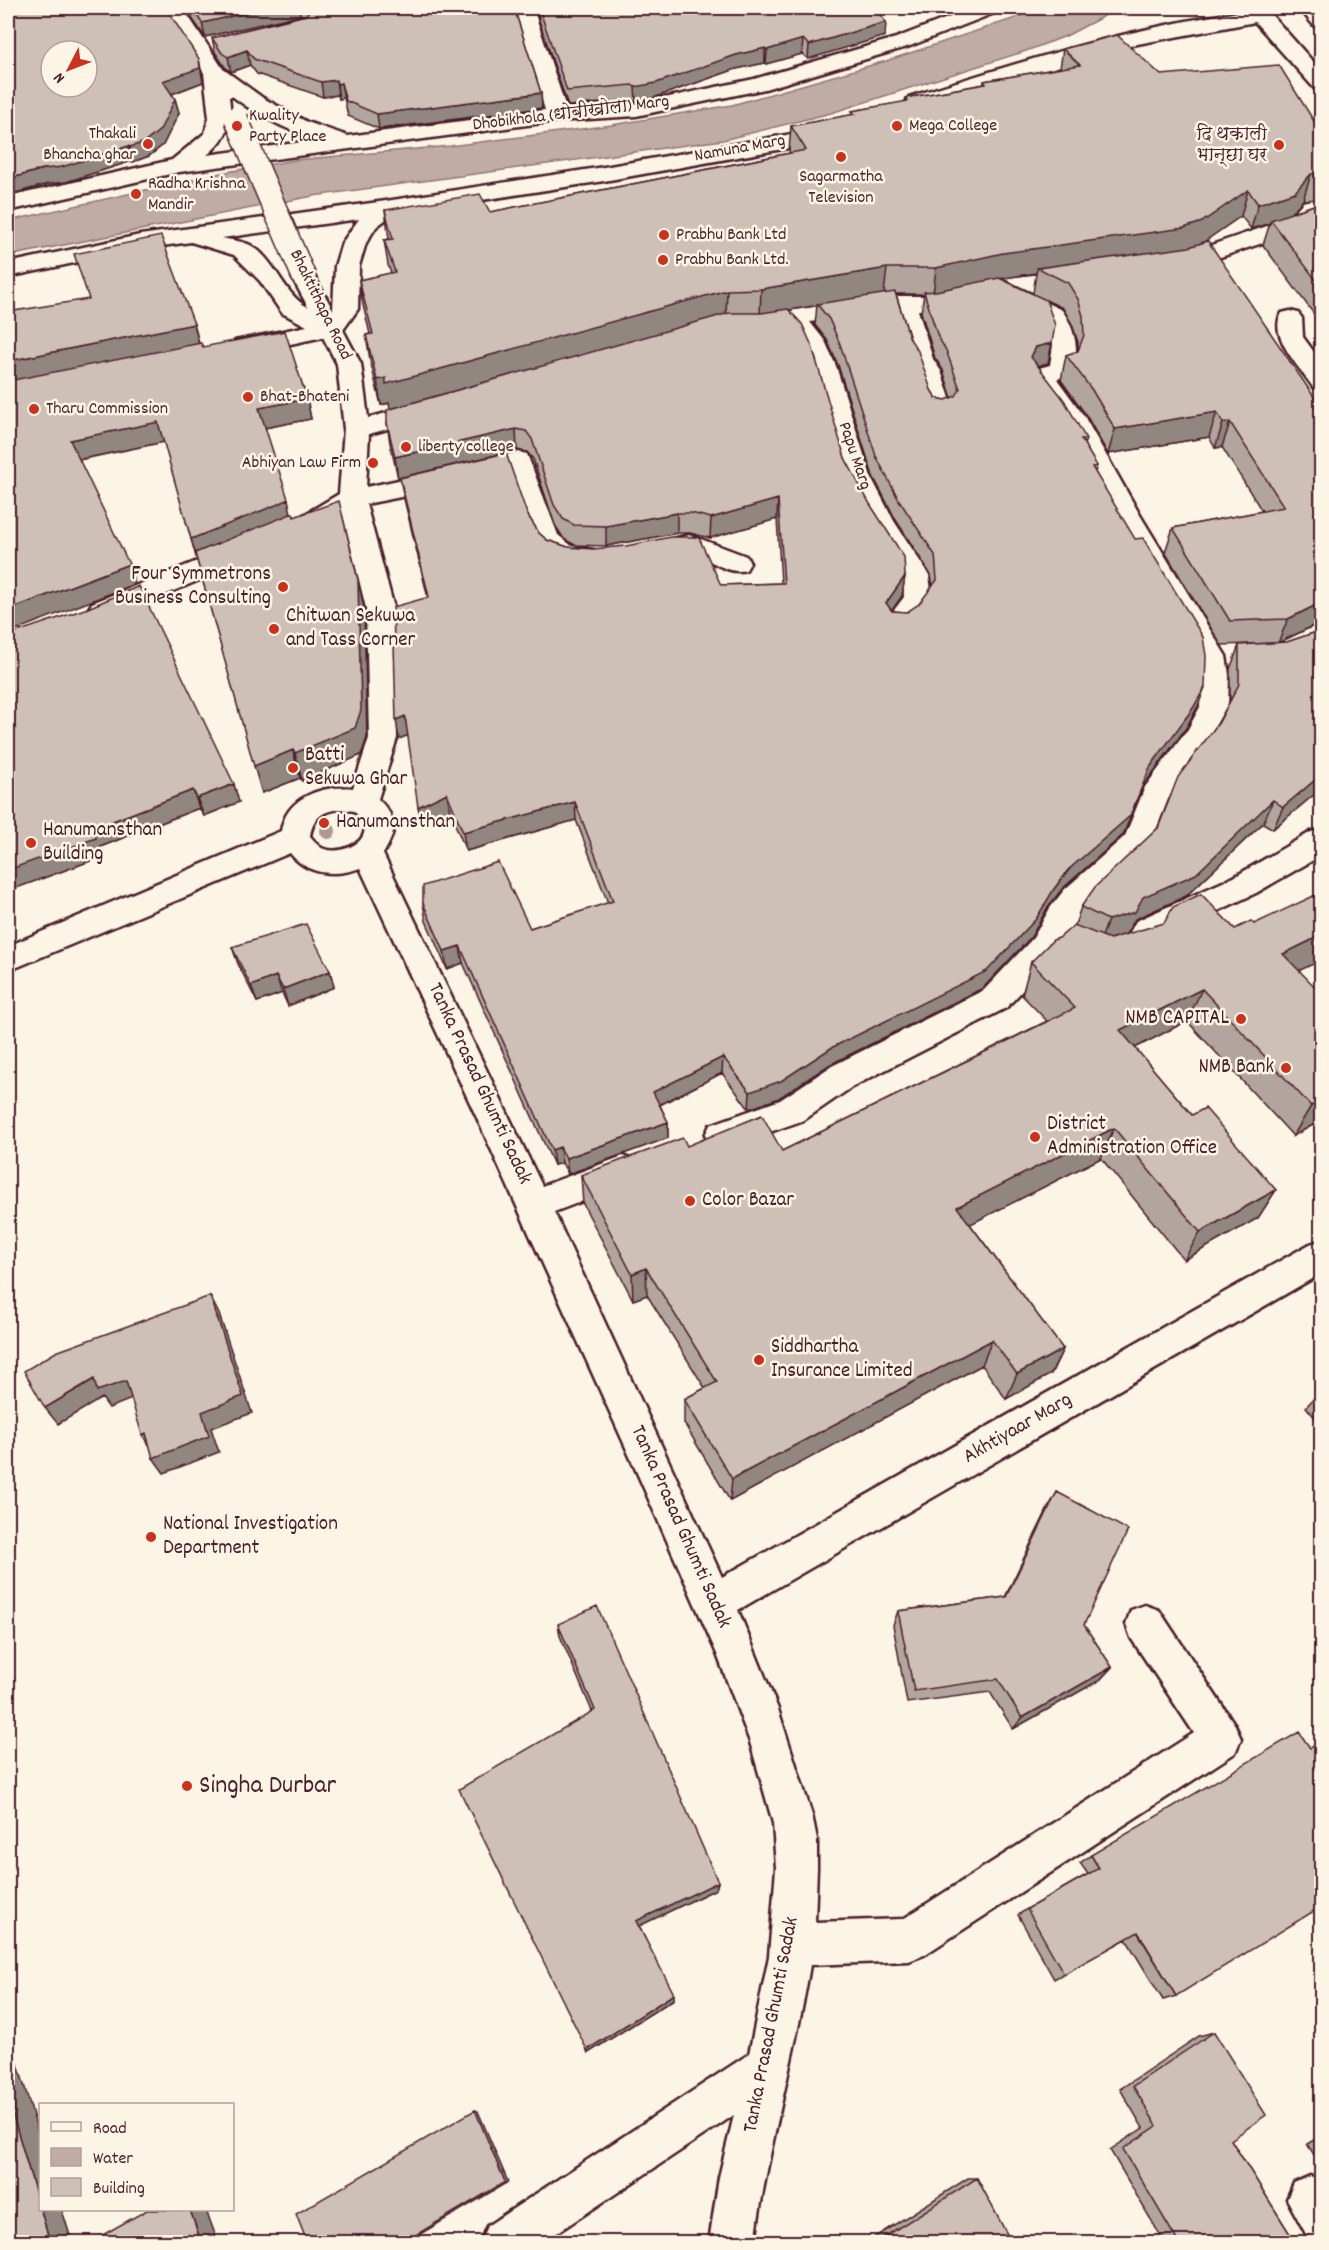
<svg xmlns="http://www.w3.org/2000/svg" width="1329" height="2250" viewBox="0 0 1329 2250" font-family="Dekko,'Playpen Sans Deva',sans-serif">
<style>
.water{fill:#c0aca5;stroke:#917474;stroke-width:1.5}
.lines{fill:none;stroke-linecap:round;stroke-linejoin:round}
.minor-casing{stroke:#4a1f2b;stroke-width:5}
.highway-casing{stroke:#4a1f2b;stroke-width:5}
.minor{fill:#fcf5e5;fill-rule:evenodd}
.highway{fill:#fcf5e5;fill-rule:evenodd}
.minor-bridge-casing{stroke:#4a1f2b;stroke-width:26;stroke-linecap:butt}
.minor-bridge{stroke:#fcf5e5;stroke-width:23}
.tree{fill:#af9895}
.wall{fill:#b2a59d;stroke:#4a1f2b;stroke-width:1.5;fill-rule:evenodd}
.shaded-wall{fill:#918680;stroke:#4a1f2b;stroke-width:1.5}
.building{fill:#cfc0b7;stroke:#4a1f2b;stroke-width:1.5;fill-rule:evenodd}
.poi-dot{fill:#c8321e;stroke:#fcf5e5;stroke-width:2}
.labels{text-anchor:middle;dominant-baseline:central;stroke-width:5;stroke-linejoin:round;paint-order:stroke}
.far-street-label{font-size:18px;fill:#4a1f2b;stroke:#fcf5e5}
.far-poi-label{font-size:18px;fill:#4a1f2b;stroke:#fcf5e5;text-anchor:start}
.poi-label{font-size:21px;fill:#4a1f2b;stroke:#fcf5e5;text-anchor:start}
.street-label{font-size:21px;fill:#4a1f2b;stroke:#fcf5e5}
.near-poi-label{font-size:26px;fill:#4a1f2b;stroke:#fcf5e5;text-anchor:start}
</style>
<rect width="100%" height="100%" fill="#fcf5e5"/>
<filter id="ink" filterUnits="userSpaceOnUse"><feTurbulence type="fractalNoise" baseFrequency=".0167" numOctaves="2"/><feDisplacementMap in="SourceGraphic" scale="12" xChannelSelector="R" yChannelSelector="G"/><feConvolveMatrix kernelMatrix="1 2 1 2 8 2 1 2 1" color-interpolation-filters="sRGB"/></filter>
<g filter="url(#ink)">
<!-- water -->
<path class="water" d="M1045,8H1115L1104,16L1066,36L1026,51L831,113L723,140L313,196L8,256V221L221,173L295,160L450,146L612,125L732,105L886,61Z"/>
<g class="lines">
<defs>
<path id="minor" d="M163,8H183L223,69L263,98L307,122L348,136L545,110L513,8H533L566,108L636,104L754,79L896,38L973,8H1000L997,12L910,46L765,89L636,116L557,121L179,172L8,211V197L172,160L205,133L209,118L204,73ZM232,96C258,116 287,130 318,140L207,155C228,138 233,123 229,97Z
M1244,8H1265L1268,11L1322,72V91L1315,89L1255,22L1132,45L917,108L909,107L906,102L909,97C1020,62 1131,27 1246,11Z
M834,122L842,124L845,129L842,134L794,147L604,181L393,214L376,227L366,243L359,266L358,309L343,330L361,364L368,418L430,401L439,403L442,409L439,415L369,434L366,487L436,472L518,452L527,454L558,535L572,546L599,551L603,557L599,563C537,581 522,515 509,471L436,490L366,504L394,608L397,738L378,799C398,819 397,831 383,854L542,1186L623,1156L635,1161L640,1171L635,1181L554,1212L722,1577L1310,1244L1322,1240V1273L738,1610L778,1709L812,1815L817,1839V1868L815,1922L903,1919L1194,1733L1131,1638L1126,1624L1131,1610L1145,1605L1159,1610L1235,1725L1241,1739L1235,1753L924,1955L909,1961L810,1965C795,2058 767,2149 755,2242H709L719,2177L734,2115L543,2242H480L487,2226L749,2054L769,1956L776,1868L773,1823L750,1742L717,1654L627,1450L477,1118L360,868C335,877 307,875 290,853L8,971V946L281,831C286,797 322,785 353,788L369,738L366,608L343,515C327,524 311,540 292,534L288,528L292,522L339,494L344,429L337,364L323,337L244,354L235,351L232,346L235,341L307,326L282,313L260,281L234,255L191,242L140,249L8,277V263L140,235L386,201L604,167L792,134ZM359,219L342,243L335,266L333,310L312,272L304,270L296,272L292,277L308,307C284,296 275,258 250,245C242,241 230,240 222,238ZM340,809L354,811C356,814 362,818 363,822C373,844 335,857 320,847C316,844 313,839 310,836C313,818 322,811 340,809Z
M1311,200H1322V214H1317L1304,229L1182,270L1164,269L1160,264L1164,259L1179,256L1288,219L1303,202Z
M1012,287L1062,310C1075,328 1082,356 1070,375L1057,379L1084,416L1140,515L1226,656L1229,675L1228,707L1208,744L1168,799L1148,850L1086,908L1072,926L1055,956L1006,1008L852,1087L804,1120L722,1149L710,1145L705,1135L710,1125L780,1100L830,1067L984,990L1033,938L1050,908L1064,890L1125,836L1145,787L1188,729L1200,707L1201,675L1198,656L1114,515L1061,419L1029,376L1032,370L1050,365L1053,345L1044,319L1004,299L1000,294L1004,289Z
M967,289L975,291L979,296L975,301L933,310H918L933,359L941,371L954,410L951,416L942,418L933,416L930,410L917,371L909,359L894,310L810,322L825,341L836,366L871,477L894,521L929,575L932,599C922,616 910,635 889,629L885,622L904,597L903,576L869,523L845,477L812,366L802,343L788,326L751,331L743,329L739,324L743,319L751,317L884,296H933Z
M1290,311L1298,313L1302,318L1303,337L1322,363V389L1313,387C1301,369 1267,334 1282,313Z
M690,535L746,556L750,563L746,570C724,576 708,554 686,554C674,554 665,559 653,555L649,549L653,543Z
M240,544L249,547L253,553L249,559L112,617L102,620L92,617L88,610L92,603Z
M1322,829V855L1256,893L1158,939L1150,954L1124,962L1113,959L1108,950L1113,941L1128,936L1136,921L1234,877L1311,832Z
M1310,2176L1322,2181V2240L1306,2234L1287,2199L1294,2183Z"/>
<path id="highway" d="M1299,8H1320L1322,29L1315,27Z"/>
</defs>
<!-- minor casing -->
<use href="#minor" class="minor-casing"/>
<!-- highway casing -->
<use href="#highway" class="highway-casing"/>
<!-- minor -->
<use href="#minor" class="minor"/>
<!-- highway -->
<use href="#highway" class="highway"/>
<defs>
<path id="minor-bridge" d="M236,118L304,277"/>
</defs>
<!-- minor-bridge casing -->
<use href="#minor-bridge" class="minor-bridge-casing"/>
<!-- minor-bridge -->
<use href="#minor-bridge" class="minor-bridge"/>
</g>
<!-- trees -->
<circle class="tree" cx="328" cy="831" r="8"/>
<!-- wall -->
<path class="wall" d="M8,8L199,59L203,82L172,94L175,99L179,113L163,145L149,156L133,162L132,161L66,182L48,184L8,195Z
M185,8H514L541,93L542,108L379,129L348,116L344,98L339,99L338,95L323,97L257,74L250,65L231,72L225,67L215,52L212,38L303,15H300L205,37Z
M538,8H874L885,36L808,59L802,54L766,64L765,63L736,69L656,97L636,102L632,100L568,106L539,20Z
M1063,49L1161,75L1322,134V325L1263,245L1270,223L1251,229L1241,216L1203,242L1321,407L1319,414L1322,418V622L1278,643L1287,642L1322,630V788L1273,829L1263,823L1186,896L1135,919L1110,939L1235,929L1299,971L1322,1120L1293,1136L1187,1021L1135,1048L1192,1115L1276,1190L1258,1218L1184,1260L1101,1158L970,1224L1063,1349L1051,1374L1006,1399L982,1365L730,1501L684,1423V1399L705,1388L647,1295L633,1300L583,1204L581,1175L687,1146L782,1151L1047,1021L1022,995L1031,962L1075,925L1081,907L1158,828L1230,701V669L1239,645L1278,643L1221,645L1165,552L1173,528L1262,511L1222,447L1215,448L1209,437L1108,454L1086,415L1061,380L1066,355L1078,351V342L1072,324L1063,308L1046,300L1052,343L1048,363L1038,366L1086,439L1084,445L1097,466L1095,472L1198,706L1186,728L1143,786L1123,835L1062,889L1048,907L1031,937L983,988L829,1065L779,1098L749,1109L722,1073L660,1105L668,1122V1138L568,1174L562,1163L554,1165L463,963L447,969L426,921L423,903L530,928L608,903L576,820L466,851L450,812L422,825L408,735L399,739L428,598L404,499L400,478L527,514L539,533L547,540L568,547L721,585L781,583L777,519L710,538L690,533H677L606,546L575,545L564,539L555,525L533,459L527,452L517,450L398,478L390,443L387,423L390,409L389,403L381,405L370,360L366,335L370,334L363,305L359,280L391,273L388,265L384,240L389,239L385,210L490,212L790,153L789,151L791,126L852,115V111L906,102V98L984,84V81L1060,68ZM1320,199L1314,205L1290,213L1303,200ZM1036,274L1033,293L1001,278ZM896,294H924L921,312L935,358L943,370L952,398L946,400L936,398L931,390L910,339ZM817,305L815,325L827,340L838,365L873,476L896,520L931,575L933,587L919,604L907,612L891,611L902,596L905,576L845,458L789,310Z
M8,312L194,324L199,343L203,347L307,399L311,419L265,428L291,513L358,580L364,608L367,738L361,755L302,781L300,778L262,793L164,442L79,460L135,584Z
M8,635L239,802L204,816L199,808L100,847L104,856L8,891Z
M232,947L330,971L334,987L288,1006L282,993L257,1002L238,964Z
M1322,1389V1426L1306,1407Z
M1057,1492L1084,1625L1112,1667L1100,1680L1013,1729L990,1692L907,1703L893,1625L898,1611L1005,1597L1048,1508Z
M558,1624L718,1882L716,1889L639,1926L674,1999L588,2053L587,2050L592,1711L560,1636Z
M1091,1855L1176,1996L1163,2000L1126,1939L1054,1979L1018,1915L1027,1909L1088,1874L1080,1863Z
M1214,2032L1231,2140L1295,2242H1164L1110,2150L1143,2128L1120,2089L1199,2036Z
M1322,2135V2167L1307,2144Z
M968,2178H977L1011,2242H867Z"/>
<!-- shaded-wall -->
<path class="shaded-wall" d="M267,8H299L300,15L205,37L202,23Z
M886,22L885,36L808,59L809,45Z
M803,39L802,54L766,64L767,50Z
M765,48V63L736,69L656,97L636,102L635,87L736,55Z
M247,50L250,65L231,72L228,57Z
M199,59L203,82L166,96L163,81Z
M336,80L338,95L323,97L321,82Z
M341,83L344,98L339,99L337,84Z
M541,93L542,108L379,129L377,114Z
M175,99L179,113L163,145L149,156L133,162L130,147Z
M128,146L132,161L66,182L48,184L8,195V179Z
M1311,174L1303,200L1287,217L1271,220L1270,223L1251,229L1258,204Z
M1248,190L1241,216L1195,248L1038,268L1036,273L999,279L933,294L936,268Z
M887,268L884,294L760,315L761,289Z
M727,290L726,315L390,409L389,403L381,405L377,380Z
M194,324L199,344L8,384V361Z
M1052,343L1048,363L1031,368V357L1036,347Z
M307,399L311,419L264,428L259,408Z
M1217,412L1209,437L1108,454L1115,429Z
M158,422L164,442L77,460L70,440Z
M1230,422L1222,447L1215,448L1223,423Z
M516,429L517,450L398,478L395,457Z
M288,499L292,519L197,559L191,539Z
M778,499L777,519L710,538L711,518Z
M677,513V533L606,546V526Z
M129,564L135,584L8,633V610Z
M905,576L902,596L883,623L886,603Z
M358,580L364,608L367,738L361,755L302,781L295,753Z
M1322,602L1321,622L1278,643L1288,619Z
M1205,687L1198,706L1186,728L1143,786L1123,835L1062,889L1048,907L1031,937L983,988L829,1065L779,1098L749,1109L750,1092L1054,889L1150,767Z
M405,716L409,735L399,739L396,720Z
M293,750L300,778L262,793L254,766Z
M1322,774V788L1273,829L1283,807Z
M234,784L239,802L204,816L197,798Z
M193,790L199,808L100,847L104,856L8,891V870L92,829Z
M447,793L450,812L422,825L418,807Z
M1273,800L1263,823L1186,896L1135,919L1126,934L1100,942L1108,920L1143,897Z
M575,802L576,820L466,851L463,832Z
M1322,935V960L1266,986L1283,954Z
M460,946L463,963L447,969L444,951Z
M330,971L334,987L288,1006L283,989Z
M276,976L282,993L257,1002L251,986Z
M1202,989L1187,1021L1108,1062L1120,1030Z
M723,1057L722,1073L653,1108V1092Z
M1322,1100V1120L1293,1136L1311,1106Z
M668,1122V1138L568,1174L566,1158Z
M1114,1128L1101,1158L949,1235L957,1207Z
M560,1147L562,1163L554,1165L552,1150Z
M1276,1190L1258,1218L1184,1260L1200,1232Z
M646,1268L647,1295L633,1300L632,1274Z
M210,1296L219,1314L252,1413L211,1428L219,1452L164,1473L153,1458Z
M992,1340L982,1365L730,1501L732,1479Z
M1063,1349L1051,1374L1006,1399L1017,1374Z
M94,1379L126,1381L137,1397L109,1408L102,1398L58,1424L45,1408Z
M146,1433L153,1450L142,1435Z
M1112,1667L1100,1680L1013,1729L1022,1718Z
M718,1882L716,1889L637,1927L636,1921Z
M674,1994V1999L588,2053L587,2050Z
M8,2030L40,2139V2210H62L72,2242H50L8,2099Z
M475,2110L478,2111L508,2182L407,2242H404Z
M190,2210H206L218,2242H201Z"/>
<!-- building -->
<path class="building" d="M8,8H166L199,59L200,68L163,81L175,99L160,130L145,142L130,147L128,146L62,167L43,169L8,179ZM51,51H87V87H51Z
M192,8H267L202,23Z
M310,8H514L541,93L377,114L346,101L341,83L337,84L336,80L321,82L254,59L247,50L228,57L222,53L212,38L306,15L311,8Z
M539,8H874L886,22L809,45L803,39L767,50L765,48L736,55L656,83L635,87L632,85L567,91Z
M1117,35L1161,75L1279,65L1322,134V174H1311L1295,192L1258,204L1248,190L1202,222L1184,228L1003,253L936,268H887L761,289L727,290L386,384V378L377,380L366,335L373,334L359,280L395,272L384,240L393,239L385,210L480,194L490,212L806,150L791,126L855,114L852,111L908,101L906,98L986,84L984,81L1080,65L1063,49Z
M1322,197V288L1271,220L1314,205Z
M161,236L194,324L8,361V312L89,299L74,254Z
M1208,241L1321,407L1315,408L1322,418V602L1288,619L1230,621L1173,528L1284,507L1230,422L1223,423L1217,412L1115,429L1092,390L1066,355L1078,351L1084,335L1083,316L1078,299L1068,283L1038,268L1189,247Z
M999,278L1046,300L1055,325L1052,343L1036,347L1031,357L1064,400L1086,439H1081L1097,466L1092,467L1135,539L1143,538L1203,637L1206,656L1205,687L1193,708L1150,767L1130,816L1068,870L1054,889L1036,919L987,971L831,1048L781,1081L750,1092L723,1057L653,1092L668,1122L566,1158L560,1147L552,1150L460,946L444,951L423,903V886L498,862L530,928L613,901L575,802L463,832L447,793L418,807L405,716L396,720L393,607L429,597L400,478L506,453L527,514L539,533L547,540L568,547L593,549L626,546L671,537H694L699,538L721,585L784,583L778,499L711,518L691,513H677L606,526L574,525L563,519L554,505L532,439L526,431L516,429L395,457L387,423V410L729,313H761L788,309L802,324L812,346L845,458L870,504L904,557L905,576L886,603L892,611L907,612L919,604L937,580L935,555L899,500L876,456L840,344L829,319L817,304L895,292L910,339L918,351L931,390L936,398L946,400L956,396L960,389L946,350L938,337L924,292L936,291Z
M285,331L307,399L259,408L288,499L281,503L191,539L158,422L70,440L129,564L8,610V381L201,343L203,347Z
M339,501L358,580L361,710L355,728L295,753L293,750L254,766L195,553L293,513L294,517Z
M139,586L234,784L197,798L193,790L92,829L96,838L8,870V635L88,608Z
M1322,630V774L1283,807L1273,800L1196,874L1143,897L1135,912L1108,920L1081,907L1095,887L1158,828L1178,777L1219,722L1239,684V645L1287,642Z
M1322,892V935L1283,954L1322,994V1100L1311,1106L1202,989L1120,1030L1192,1115L1205,1108L1276,1190L1200,1232L1114,1128L957,1207L1063,1349L1017,1374L992,1340L732,1479L684,1399L717,1382L646,1268L632,1274L581,1175L683,1138L687,1146L762,1115L782,1151L1075,1008L1031,962L1053,940L1059,938L1074,925L1110,939L1164,923L1173,907L1201,894L1235,929L1251,921L1254,924Z
M306,924L330,971L283,989L276,976L251,986L232,947Z
M210,1296L243,1396L202,1412L209,1436L153,1458L146,1433L142,1435L126,1381L97,1391L94,1379L45,1408L24,1371L56,1352Z
M1057,1492L1128,1530L1084,1625L1112,1667L1022,1718L998,1679L914,1691L898,1611L1006,1597Z
M597,1606L718,1882L636,1921L674,1994L587,2050L459,1789L595,1710L558,1624Z
M1299,1732L1310,1748L1322,1742V1906L1176,1996L1138,1932L1064,1974L1027,1909L1099,1868L1091,1855Z
M1214,2032L1266,2115L1231,2140L1295,2242H1178L1123,2149L1157,2126L1133,2086Z
M8,2099L50,2242H8Z
M475,2110L505,2182L404,2242H307L296,2214Z
M977,2178L1011,2242H876Z
M147,2210H190L201,2242H90Z"/>
</g>
<!-- markers -->
<g class="poi-dot">
<circle cx="237" cy="126" r="6"/>
<circle cx="897" cy="126" r="6"/>
<circle cx="148" cy="144" r="6"/>
<circle cx="1279" cy="145" r="6"/>
<circle cx="841" cy="157" r="6"/>
<circle cx="136" cy="194" r="6"/>
<circle cx="664" cy="235" r="6"/>
<circle cx="663" cy="260" r="6"/>
<circle cx="248" cy="397" r="6"/>
<circle cx="34" cy="409" r="6"/>
<circle cx="406" cy="447" r="6"/>
<circle cx="373" cy="463" r="6"/>
<circle cx="283" cy="587" r="6"/>
<circle cx="274" cy="629" r="6"/>
<circle cx="293" cy="768" r="6"/>
<circle cx="324" cy="823" r="6"/>
<circle cx="31" cy="843" r="6"/>
<circle cx="1241" cy="1019" r="6"/>
<circle cx="1286" cy="1068" r="6"/>
<circle cx="1035" cy="1137" r="6"/>
<circle cx="690" cy="1201" r="6"/>
<circle cx="759" cy="1360" r="6"/>
<circle cx="151" cy="1537" r="6"/>
<circle cx="187" cy="1786" r="6"/>
</g>
<g class="labels">
<!-- far-street labels -->
<g class="far-street-label">
<text transform="translate(571 114) rotate(-7)">Dhobikhola (धोबीखोला) Marg</text>
<text transform="translate(740 149) rotate(-10)">Namuna Marg</text>
<text transform="translate(320 305) rotate(64)">Bhaktithapa Road</text>
<text transform="translate(854 456) rotate(71)">Papu Marg</text>
</g>
<!-- far-poi labels -->
<g class="far-poi-label">
<text x="249" y="116">Kwality<tspan x="249" dy="21">Party Place</tspan></text>
<text x="909" y="126">Mega College</text>
<text x="136" y="134" text-anchor="end">Thakali<tspan x="136" dy="21">Bhancha ghar</tspan></text>
<text x="1267" y="135" text-anchor="end">दि थकाली<tspan x="1267" dy="21">भान्छा घर</tspan></text>
<text x="841" y="177" text-anchor="middle">Sagarmatha<tspan x="841" dy="21">Television</tspan></text>
<text x="148" y="184">Radha Krishna<tspan x="148" dy="21">Mandir</tspan></text>
<text x="676" y="235">Prabhu Bank Ltd</text>
<text x="675" y="260">Prabhu Bank Ltd.</text>
<text x="260" y="397">Bhat-Bhateni</text>
<text x="46" y="409">Tharu Commission</text>
<text x="418" y="447">liberty college</text>
<text x="361" y="463" text-anchor="end">Abhiyan Law Firm</text>
</g>
<!-- poi labels -->
<g class="poi-label">
<text x="271" y="575" text-anchor="end">Four Symmetrons<tspan x="271" dy="24">Business Consulting</tspan></text>
<text x="286" y="617">Chitwan Sekuwa<tspan x="286" dy="24">and Tass Corner</tspan></text>
<text x="305" y="756">Batti<tspan x="305" dy="24">Sekuwa Ghar</tspan></text>
<text x="336" y="823">Hanumansthan</text>
<text x="43" y="831">Hanumansthan<tspan x="43" dy="24">Building</tspan></text>
<text x="1229" y="1019" text-anchor="end">NMB CAPITAL</text>
<text x="1274" y="1068" text-anchor="end">NMB Bank</text>
<text x="1047" y="1125">District<tspan x="1047" dy="24">Administration Office</tspan></text>
<text x="702" y="1201">Color Bazar</text>
<text x="771" y="1348">Siddhartha<tspan x="771" dy="24">Insurance Limited</tspan></text>
<text x="163" y="1525">National Investigation<tspan x="163" dy="24">Department</tspan></text>
</g>
<!-- street labels -->
<g class="street-label">
<text transform="translate(479 1084) rotate(65)">Tanka Prasad Ghumti Sadak</text>
<text transform="translate(1018 1429) rotate(-30)">Akhtiyaar Marg</text>
<text transform="translate(680 1527) rotate(66)">Tanka Prasad Ghumti Sadak</text>
<text transform="translate(772 2025) rotate(-79)">Tanka Prasad Ghumti Sadak</text>
</g>
<!-- near-poi labels -->
<g class="near-poi-label">
<text x="199" y="1786">Singha Durbar</text>
</g>
</g>
<!-- margin -->
<rect width="1329" height="2250" fill="none" stroke="#fcf5e5" stroke-width="30"/>
<rect x="15" y="15" width="1299" height="2220" fill="none" stroke="#4a1f2b" stroke-width="2" filter="url(#ink)"/>
<!-- legend -->
<rect x="39" y="2103" width="195" height="108" fill="#fcf5e5" stroke="#b59f9b" stroke-width="1.5"/>
<rect x="51" y="2122" width="30" height="9" fill="#fcf5e5" stroke="#b59f9b" stroke-width="1.5"/>
<text x="93" y="2133" font-size="18" fill="#4a1f2b">Road</text>
<rect x="51" y="2148" width="30" height="18" fill="#c0aca5" stroke="#b59f9b" stroke-width="1.5"/>
<text x="93" y="2163" font-size="18" fill="#4a1f2b">Water</text>
<rect x="51" y="2178" width="30" height="18" fill="#cfc0b7" stroke="#b59f9b" stroke-width="1.5"/>
<text x="93" y="2193" font-size="18" fill="#4a1f2b">Building</text>
<!-- north arrow -->
<g transform="translate(69 69) rotate(228)"><circle r="28" fill="#fcf5e5" stroke="#b59f9b" stroke-width="1.5"/>
<path d="M0-4.5L10 22L0 15L-10 22Z" fill="#c8321e"/>
<text y="-9" font-size="16" font-weight="bold" text-anchor="middle" fill="#4a1f2b">N</text>
</g>
</svg>
